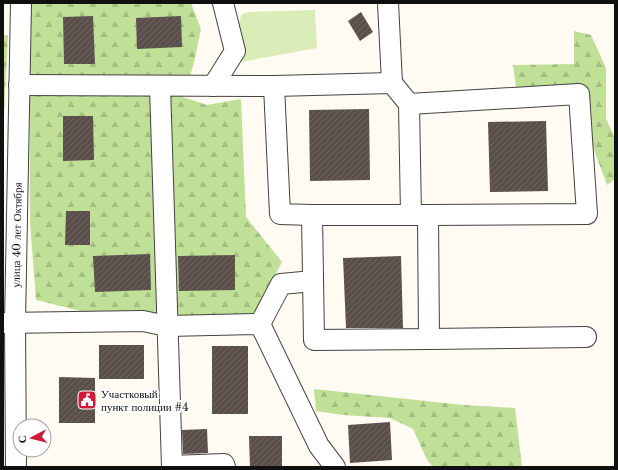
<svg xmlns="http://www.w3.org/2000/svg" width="618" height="470" viewBox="0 0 618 470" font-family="'Libre Baskerville',serif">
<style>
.forest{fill:url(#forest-firs)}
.park{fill:#daedb9}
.building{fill:url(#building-hatch)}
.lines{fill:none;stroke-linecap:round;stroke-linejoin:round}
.minor-casing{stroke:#434343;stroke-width:22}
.minor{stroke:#fff;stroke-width:20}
.labels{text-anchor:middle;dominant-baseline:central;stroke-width:4;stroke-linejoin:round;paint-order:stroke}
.street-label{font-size:11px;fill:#101010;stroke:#fff}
.poi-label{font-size:11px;fill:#101010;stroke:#fff;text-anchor:start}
</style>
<defs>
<pattern id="forest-firs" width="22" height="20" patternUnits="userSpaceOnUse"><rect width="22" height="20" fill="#c0df97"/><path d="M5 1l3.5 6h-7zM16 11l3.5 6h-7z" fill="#a4be81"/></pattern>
<pattern id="building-hatch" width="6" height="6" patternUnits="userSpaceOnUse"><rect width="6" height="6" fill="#5a4f4b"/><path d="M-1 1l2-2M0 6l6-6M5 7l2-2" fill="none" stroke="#6d6461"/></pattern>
</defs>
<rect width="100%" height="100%" fill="#fffbf3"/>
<!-- forest -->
<path class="forest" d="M29,3H191L201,29L194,63L183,97L207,105L241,99L246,217L282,262L253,317L101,316L36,300L30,222Z
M574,31L591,35L606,68V119L615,138V179L607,185L570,85L516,87L513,65L574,64Z
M3,35H8L3,133Z
M314,389L463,405L515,408L522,467H433L427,460L413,429L390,418L343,415L316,411Z"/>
<!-- park -->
<path class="park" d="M315,10L317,48L241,62L238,23L242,14L248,12Z"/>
<!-- building -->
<path class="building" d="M361,12L373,32L360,41L348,21Z
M93,16L95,64H64L63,17Z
M181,16L182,47L137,49L136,18Z
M369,109L370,180L310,181L309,110Z
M63,116H93L94,160L63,161Z
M546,121L548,191L490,192L488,122Z
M66,211H90V245H65Z
M150,254L151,290L95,292L93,256Z
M235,255V290L179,291L178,256Z
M401,256L403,328H346L343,258Z
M99,345H144V379H99Z
M212,346H248V414H212Z
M59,377L95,378V423H59Z
M390,422L392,460L350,463L348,425Z
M207,429L208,453L183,454L182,430Z
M249,436H282V467H250Z"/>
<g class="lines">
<defs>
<g id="minor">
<path d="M388,3L392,83"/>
<path d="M19,85L274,86"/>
<path d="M160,86L172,467"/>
<path d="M213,86L235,51L223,3"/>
<path d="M312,215H428L429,339L314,340Z"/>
<path d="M312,215L280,214L274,86L392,83L409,104"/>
<path d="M411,215L409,104L579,94L587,214L428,215"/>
<path d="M3,323L143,321L167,326L260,324L319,446L335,467"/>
<path d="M260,324L281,284L313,281"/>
<path d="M429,339L586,337"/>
<path d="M172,466L224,464L225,467"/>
<path id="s1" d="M16,467L15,323L21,3"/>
</g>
</defs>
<!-- minor casing -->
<use href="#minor" class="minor-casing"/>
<!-- minor -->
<use href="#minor" class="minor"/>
</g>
<!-- icons -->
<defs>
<symbol id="civic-square" viewBox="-11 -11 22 22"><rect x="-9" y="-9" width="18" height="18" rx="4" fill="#cc1c39" stroke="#fff"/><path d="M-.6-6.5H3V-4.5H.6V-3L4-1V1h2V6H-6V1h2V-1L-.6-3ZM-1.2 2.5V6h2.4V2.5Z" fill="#fff"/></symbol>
</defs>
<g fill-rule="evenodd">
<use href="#civic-square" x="76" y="389" width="22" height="22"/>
</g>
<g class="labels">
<!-- street labels -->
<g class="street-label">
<text stroke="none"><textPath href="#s1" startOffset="232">улица 40 лет Октября</textPath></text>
</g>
<!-- poi labels -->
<g class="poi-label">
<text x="101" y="394">Участковый<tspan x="101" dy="13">пункт полиции #4</tspan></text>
</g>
</g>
<!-- border -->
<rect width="618" height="470" fill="none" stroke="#101010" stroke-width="8"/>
<!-- north arrow -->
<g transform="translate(32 438) rotate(263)"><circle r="19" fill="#ffffff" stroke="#9f9f9f"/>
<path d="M0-3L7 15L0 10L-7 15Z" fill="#cc1c39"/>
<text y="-6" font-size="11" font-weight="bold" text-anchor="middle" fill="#101010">С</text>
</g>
</svg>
